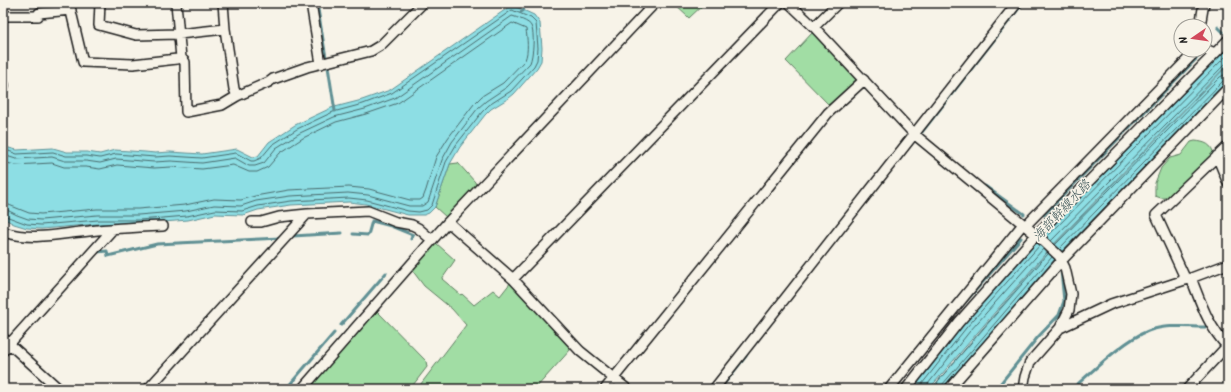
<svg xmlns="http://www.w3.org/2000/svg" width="1231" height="392" viewBox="0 0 1231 392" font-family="Kalam,'Klee One',sans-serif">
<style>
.green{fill:#a1dda4;stroke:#5e7c60}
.water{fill:#8ddee4;stroke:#609094}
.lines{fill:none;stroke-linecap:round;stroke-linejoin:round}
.shore{stroke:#496a6c;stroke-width:1}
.stream{stroke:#609094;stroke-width:3}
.minor-casing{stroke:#1c1c1c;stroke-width:12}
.minor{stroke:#f7f3e8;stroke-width:9}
.labels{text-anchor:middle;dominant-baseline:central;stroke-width:3.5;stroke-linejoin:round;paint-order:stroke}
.water-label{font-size:13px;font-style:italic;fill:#3e5658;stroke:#f7f3e8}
</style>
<rect width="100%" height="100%" fill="#f7f3e8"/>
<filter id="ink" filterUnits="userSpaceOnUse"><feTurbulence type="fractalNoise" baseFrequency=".025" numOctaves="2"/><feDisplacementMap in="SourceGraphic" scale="8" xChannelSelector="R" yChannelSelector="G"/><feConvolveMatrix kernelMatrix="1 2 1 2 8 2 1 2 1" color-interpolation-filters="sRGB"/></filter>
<g filter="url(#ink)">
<!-- green -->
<path class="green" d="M673,3H705L689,18Z
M813,32L855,76L857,82L830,106L786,61Z
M1195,141C1205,142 1212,144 1214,155L1168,198H1161L1155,196V183L1161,168L1170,158L1181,155L1191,142Z
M458,163L475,182L476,186L447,218L435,207L450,164Z
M436,243L455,260L442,279L461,295L462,294L474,305L493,290L500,296L511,282L571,349L535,389H417L466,325L452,309L424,286L412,270Z
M377,311L426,361L427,367L410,389H307Z"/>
<!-- water -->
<path class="water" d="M512,5L534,15L540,23L542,48L541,61L537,68L514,94L509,98L491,109L485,115L460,147L450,164L435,207L429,213L424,215H408L366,204L349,202L291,205L258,210L243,215L215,214L188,220L139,224H98L41,229L27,228L14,224L3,218V145L9,148L17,150L53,148L67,152H87L100,154L115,150L145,152L155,153L170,152L202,154L237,149L253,157L258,156L269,142L295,125L331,108L362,100L390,90Z
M1228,48V64L1051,247L929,389H913L963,325L1041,238Z
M1228,65V82L1060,253L943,389H931L1052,247Z"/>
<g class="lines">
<!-- shore -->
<path class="shore" d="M3,149L17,154L53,152L66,156H86L100,158L116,154L155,157L170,156L202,158L236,153L251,161H254L261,158L272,145L297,129L333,112L363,104L392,93L512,10L531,18L536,23L538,48L537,60L534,66L511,91L489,105L482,112L456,145L446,162L432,205L427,210L419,212L408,211L367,200L349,198L291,201L258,206L242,211L215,210L187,216L139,220H98L41,225L27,224L3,215
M3,155L16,159L52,157L65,161H86L100,163L116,159L154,162L171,161L202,163L235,158L249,166H255L264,163L276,148L300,133L334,117L365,109L395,98L512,16C516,17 530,22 531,26C535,32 533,56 530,63L507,87L486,101L478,108L452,142L442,160L428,202L422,206H409L368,195L348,193L290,196L256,201L241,206L214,205L186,211L138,215H97L41,220L28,219L17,215L7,210H3
M3,162L15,165L52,163L64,167H86L100,169L117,165L154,168L171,167L202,169L233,165L249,172H257L268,167L280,153L303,138L336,122L366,114L398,103L512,23L526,29C527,38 529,51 525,60L503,83L482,96L474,104L448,138L436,157L426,190L423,198L420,200H410L369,189L349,187L289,190L255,196L241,200L214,199L185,205L138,209H97L41,214L29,213L9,205L3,204
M1047,237L1228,54
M1051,241L1228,61
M1055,245L1220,77L1224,75L1228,74
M1059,249L1223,81L1228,79
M918,389L966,328L1040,245
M924,389L970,331L1043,249
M936,389L938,381L1048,254
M941,389L942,385L1052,257"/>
<!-- stream -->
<path class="stream" d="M317,3L326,58
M521,12L523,11L525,3
M1218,27L1223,32
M328,67L335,111
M922,132L1023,3
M985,186L1024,214
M1044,215L1199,56L1200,53
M353,234L368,235L372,221L391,226L413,235L411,239
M293,236L342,233
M97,252L107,251L108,256L157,244L281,238
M961,307L1021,238
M341,325L386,273
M286,389L334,333
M720,389L746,356
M996,389L1038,337L1059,315L1064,301L1061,270
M1072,389C1093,371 1124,340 1148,331C1167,324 1188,327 1207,327"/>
<defs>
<path id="minor" d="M69,3L83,62L133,64L177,59L181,58
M100,3L99,25L136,35L179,34L225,29L234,89L237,96
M176,3L181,58L185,62L186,112L222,105L237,96L269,82L273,79L307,67L371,51L381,45L423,3
M223,3L225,29
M311,3L321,64
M789,3L814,27L914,134L1040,238L1059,256L1065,268L1071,294L1069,310L1060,328L1030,362L1025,377L1023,389
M3,16H38L39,13L71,10
M1200,26L1204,3
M814,27L838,3
M1205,49L1215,53
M3,85H4L3,90
M1217,156L1228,183
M252,222H261L279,217L307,214L368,211L396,222L412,225L418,228L432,240
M448,222L513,279L580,351L627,389
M1025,226L1192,55L1195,50
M3,232C34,241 58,234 89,231C113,228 138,227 163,226
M1191,278C1201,303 1208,326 1227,346
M513,279L780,3
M1186,280L1156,215L1228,146
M1060,328L1111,304L1191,278L1228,264
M3,338L59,389
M3,351L113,229
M148,389L307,214
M302,389L448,222L655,3
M605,389L828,113L864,80
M714,389L1017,3
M889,389L1023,224
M906,389L959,322L1036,235L1228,40
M949,389L1062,260L1228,88
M1187,389L1228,345"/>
</defs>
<!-- minor casing -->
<use href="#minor" class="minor-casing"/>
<!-- minor -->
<use href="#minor" class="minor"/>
</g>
</g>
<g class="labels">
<!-- water labels -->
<g class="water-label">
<text transform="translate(1062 211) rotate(-47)">海部幹線水路</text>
</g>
</g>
<!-- margin -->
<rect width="1231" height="392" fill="none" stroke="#f7f3e8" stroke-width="16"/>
<rect x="8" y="8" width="1215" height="376" fill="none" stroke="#1c1c1c" stroke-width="1.5" filter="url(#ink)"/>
<!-- north arrow -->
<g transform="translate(1193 38) rotate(257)"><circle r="19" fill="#f7f3e8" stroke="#9f9d96"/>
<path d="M0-3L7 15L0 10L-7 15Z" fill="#d1495b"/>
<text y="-6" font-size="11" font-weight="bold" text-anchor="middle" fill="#1c1c1c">N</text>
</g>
</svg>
